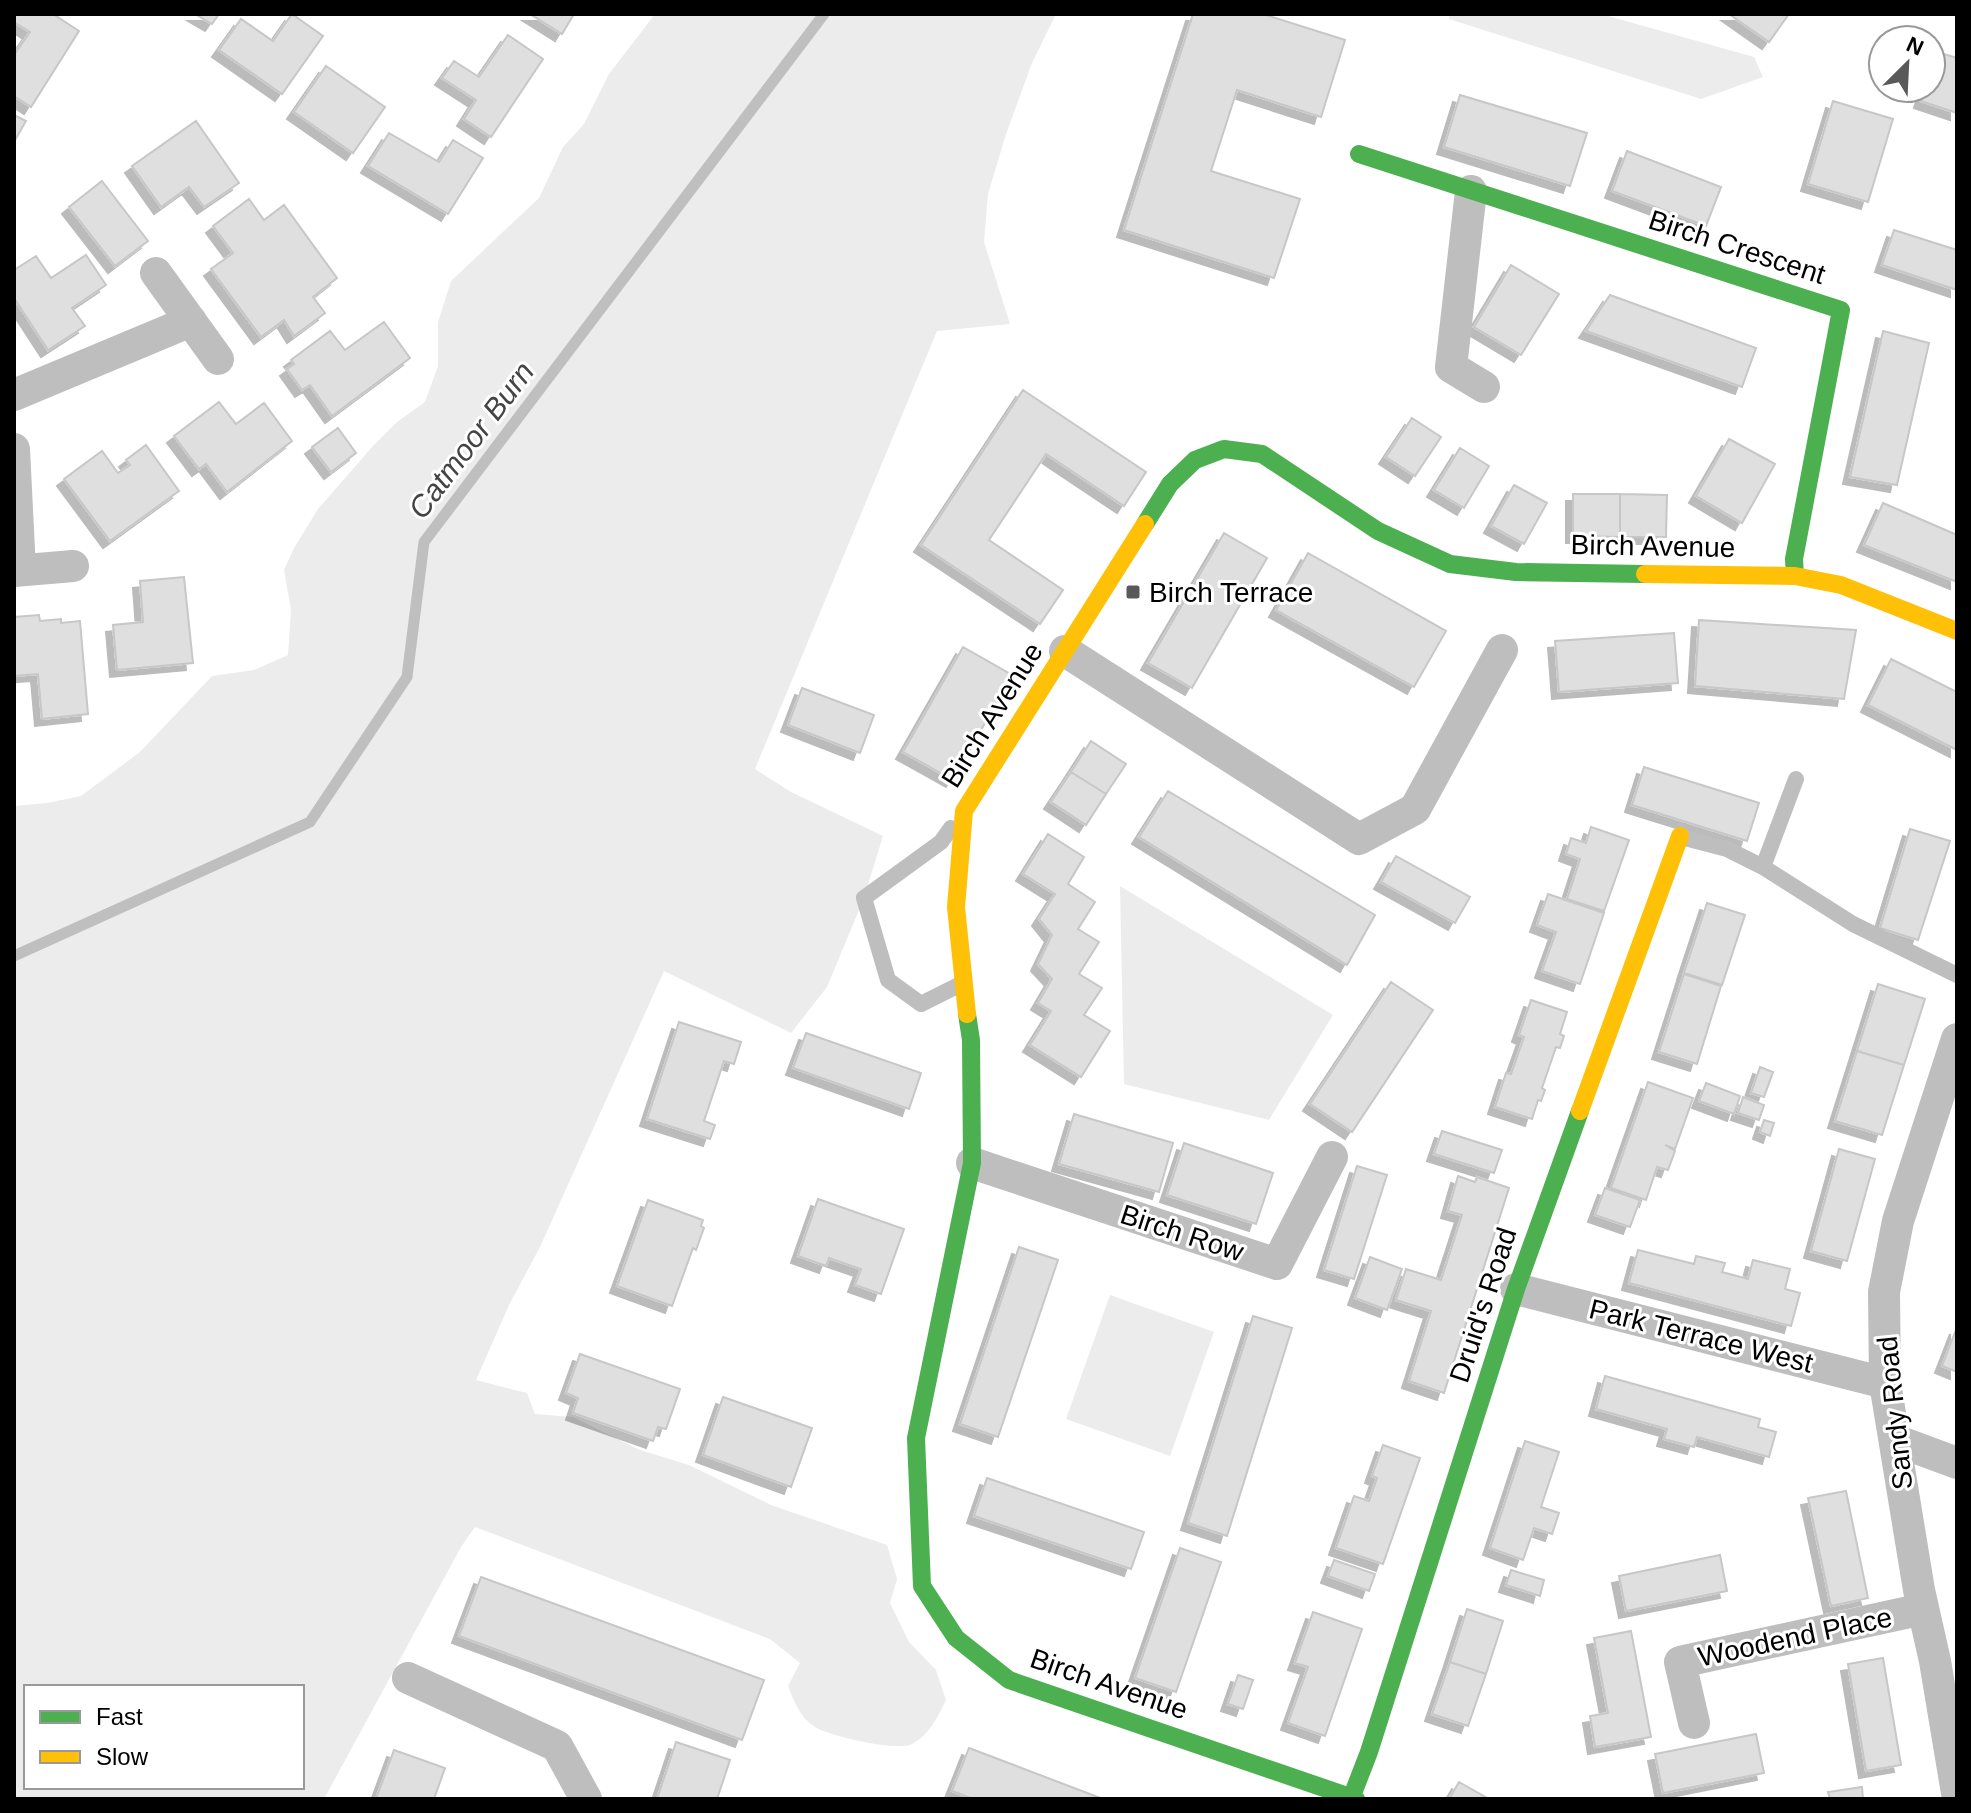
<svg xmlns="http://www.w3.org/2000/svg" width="1971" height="1813" viewBox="0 0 1971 1813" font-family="Helvetica,sans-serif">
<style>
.green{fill:#ececec;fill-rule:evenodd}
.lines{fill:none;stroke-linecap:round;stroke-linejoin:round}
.stream{stroke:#bfbfbf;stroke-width:11}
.building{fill:#dfdfdf;stroke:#c7c7c7;stroke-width:2;filter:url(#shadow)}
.lane{stroke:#bebebe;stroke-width:16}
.street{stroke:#bebebe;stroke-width:32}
.fast{stroke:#4caf50;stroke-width:18}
.slow{stroke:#ffc107;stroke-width:18}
.poi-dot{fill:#595959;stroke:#fff;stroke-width:3}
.labels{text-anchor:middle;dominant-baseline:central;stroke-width:6;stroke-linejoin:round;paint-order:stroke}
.street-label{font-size:28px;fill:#000;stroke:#fff}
.poi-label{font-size:28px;fill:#000;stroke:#fff;text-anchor:start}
.water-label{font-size:30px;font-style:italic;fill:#444;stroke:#fff}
</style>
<defs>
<filter id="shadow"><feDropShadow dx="-7" dy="7" stdDeviation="0" flood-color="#0004"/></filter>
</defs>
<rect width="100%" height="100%" fill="#fff"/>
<!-- green -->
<path class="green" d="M655,14H1056L1032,63L1006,134L988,194L984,242L1010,324L937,331L755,769L791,792L883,836L864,898L827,987L791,1033L664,971L540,1247L509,1305L476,1380L527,1393L535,1414L573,1417L640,1450L689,1465L771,1505L887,1545L897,1579L890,1603L909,1642L936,1670L946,1700C937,1718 930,1734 912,1744C898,1752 829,1736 815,1727C800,1718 794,1701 788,1686L800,1663L770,1639L475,1527L461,1547L324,1799H14V806L47,803L81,796L140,752L212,676L254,670L288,655L291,610L284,570L294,548L318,509L373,446L397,422L425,402L438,366V322L451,281L539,198L563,147L584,124L609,74ZM26,1687H302V1787H26Z
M1450,14H1601L1754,57L1763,77L1701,99L1449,19Z
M1120,886L1333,1015L1269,1120L1124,1084Z
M1110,1295L1214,1332L1170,1456L1066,1419Z"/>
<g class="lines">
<!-- stream -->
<path class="stream" d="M14,956L310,822L407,677L424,542L824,14"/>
</g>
<!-- building -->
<path class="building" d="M14,14H53L79,31L31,107L14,96V55L30,32L14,22Z
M195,14H219L212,24Z
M292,14L323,36L282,94L219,50L241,19L273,41Z
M530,14H574L562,34Z
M1193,14H1263L1345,40L1321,117L1237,90L1211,171L1300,199L1274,278L1124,230Z
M1729,14H1789L1769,42Z
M508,35L543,59L491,137L464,119L476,100L442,78L454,61L479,77Z
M1937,52L1957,58V113L1921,101L1925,88H1931V71Z
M326,66L385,107L353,153L294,112Z
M1460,95L1587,133L1570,186L1444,147Z
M1833,101L1893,119L1868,202L1808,184Z
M14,115L26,121L14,142Z
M196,121L239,183L204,207L189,187L161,207L132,166Z
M389,133L439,162L453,140L483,158L448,214L368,166Z
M1627,151L1721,187L1706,226L1612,191Z
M102,181L148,241L115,266L69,207Z
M249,199L264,220L284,205L337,278L313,297L325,313L294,336L284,320L261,337L211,269L233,253L213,226Z
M1894,230L1957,250V290L1882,265Z
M86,255L106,285L72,308L85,326L48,350L14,298V270L36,256L51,278Z
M1511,265L1559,294L1521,355L1474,327Z
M1610,295L1756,348L1742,387L1586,331Z
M384,322L410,358L332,416L310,385L302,390L287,369L294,364L291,360L330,331L345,350Z
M1883,331L1929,343L1897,485L1850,477Z
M1023,390L1146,472L1124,506L1046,454L989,540L1063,590L1040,624L921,545Z
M219,402L236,424L264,403L292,441L227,492L206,464L199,469L174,436Z
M1412,418L1441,437L1415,476L1386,457Z
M338,428L356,453L331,472L312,447Z
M1729,439L1775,464L1742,523L1696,496Z
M146,445L179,491L110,541L64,479L102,451L118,473L130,465L126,460Z
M1460,448L1489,466L1464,508L1434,490Z
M1514,485L1547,503L1524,544L1491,526Z
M1573,494H1620V537L1573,536Z
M1620,494L1667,495L1666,537H1620Z
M1883,503L1957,535V582L1864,545Z
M1224,533L1267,558L1192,688L1148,663Z
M1308,553L1446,631L1414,687L1276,610Z
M184,577L193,663L117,670L113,625L143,622L140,581Z
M39,615L40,621L61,619V623L80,621L88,714L42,719L38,674L14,676V617Z
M1699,620L1856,630L1844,699L1695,686Z
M1674,633L1678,683L1559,692L1555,641Z
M963,647L1012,675L953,780L903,752Z
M1891,659L1957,692V750L1868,705Z
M802,688L874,715L860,753L788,725Z
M1091,741L1126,764L1106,794L1071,772Z
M1644,767L1759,803L1747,841L1632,805Z
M1071,772L1106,794L1086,825L1051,802Z
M1168,791L1375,915L1347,965L1139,837Z
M1591,827L1629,840L1604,911L1567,899L1580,859L1566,854L1571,838L1586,843Z
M1910,829L1950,841L1918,940L1880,928Z
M1048,834L1084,857L1068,884L1095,902L1078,929L1099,942L1079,974L1102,988L1084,1015L1110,1031L1081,1077L1030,1045L1051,1011L1038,1003L1052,979L1038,964L1052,935L1039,919L1055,894L1023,874Z
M1396,856L1470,897L1455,923L1381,882Z
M1548,894L1604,913L1580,984L1542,971L1556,932L1537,925Z
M1707,903L1745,915L1722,985L1684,973Z
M1684,974L1721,986L1697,1064L1659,1052Z
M1391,982L1433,1010L1352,1132L1310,1104Z
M1878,984L1925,999L1904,1065L1857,1051Z
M1531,1000L1567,1012L1560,1034L1564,1036L1560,1048L1556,1047L1542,1088L1545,1090L1541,1101L1538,1100L1532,1119L1495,1107L1506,1073L1511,1074L1524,1037L1519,1035Z
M679,1022L741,1042L734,1064L724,1061L704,1121L715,1125L710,1139L647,1119Z
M806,1033L921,1073L909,1109L793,1068Z
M1857,1051L1904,1065L1882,1135L1835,1121Z
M1760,1067L1773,1072L1764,1097L1751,1093Z
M1648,1082L1693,1098L1675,1149L1665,1145L1675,1151L1668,1170L1657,1167L1646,1200L1611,1188Z
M1706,1083L1740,1096L1734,1114L1699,1101Z
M1743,1097L1764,1105L1759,1120L1738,1113Z
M1074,1114L1173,1143L1159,1192L1059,1164Z
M1764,1120L1774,1123L1770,1136L1760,1132Z
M1442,1131L1502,1150L1494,1173L1434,1154Z
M1184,1143L1273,1173L1256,1224L1167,1195Z
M1839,1149L1875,1159L1847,1261L1811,1251Z
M1357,1166L1387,1175L1354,1279L1324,1270Z
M1458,1176L1475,1182L1477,1177L1509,1188L1444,1393L1409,1381L1431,1311L1396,1300L1406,1269L1441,1280L1462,1215L1448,1211Z
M1605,1188L1640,1200L1630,1227L1595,1215Z
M818,1199L904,1229L881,1294L855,1285L861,1269L829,1258L826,1266L798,1256Z
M648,1200L703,1220L701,1226L704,1228L696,1250L693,1248L672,1306L617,1286Z
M1019,1247L1058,1260L998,1437L960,1424Z
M1638,1250L1694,1264L1696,1256L1725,1263L1722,1272L1748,1279L1753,1260L1790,1269L1785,1289L1800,1293L1791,1326L1629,1283Z
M1370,1257L1402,1269L1387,1310L1355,1298Z
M1253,1316L1292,1328L1227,1536L1188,1523Z
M1957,1327V1372L1942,1366Z
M580,1354L680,1389L666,1429L658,1427L653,1441L573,1413L578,1398L566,1393Z
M1605,1376L1760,1419L1758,1427L1776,1432L1769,1457L1697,1437L1694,1447L1664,1439L1667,1429L1596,1409Z
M723,1397L812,1428L791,1487L703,1455Z
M1525,1441L1559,1452L1541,1507L1559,1513L1552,1534L1534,1528L1523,1560L1490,1548Z
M1383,1445L1420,1458L1383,1564L1336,1548L1354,1496L1369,1501L1377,1478L1372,1476Z
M987,1478L1144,1532L1131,1569L974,1516Z
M1846,1491L1868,1598L1831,1606L1808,1498Z
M1180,1548L1221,1562L1176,1692L1135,1678Z
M1720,1555L1727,1591L1626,1611L1619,1576Z
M1334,1560L1375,1574L1369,1591L1328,1576Z
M1511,1570L1544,1580L1540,1596L1506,1585Z
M481,1577L764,1680L742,1740L459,1636Z
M1467,1609L1503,1621L1486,1674L1450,1662Z
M1313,1612L1362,1629L1325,1736L1288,1723L1308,1667L1295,1663Z
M1631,1631L1651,1737L1595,1747L1590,1716L1608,1713L1594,1638Z
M1883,1658L1901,1765L1866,1771L1848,1664Z
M1450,1662L1486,1674L1468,1726L1432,1714Z
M1238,1675L1253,1680L1243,1709L1228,1704Z
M1756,1734L1764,1773L1663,1793L1655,1754Z
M676,1742L730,1760L717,1799H657Z
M969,1748L1103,1799H973L952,1791Z
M394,1750L445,1768L434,1799H376Z
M1459,1782L1489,1799H1449Z
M1862,1787L1863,1799H1830L1828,1792Z"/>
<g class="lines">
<!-- lane -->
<path class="lane" d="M951,828L941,842L864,898L888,980L921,1004L959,985
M1681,837L1727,849L1763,867L1853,924L1957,975
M1763,867L1796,779"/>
<!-- street -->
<path class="street" d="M1471,191L1451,367L1484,387
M156,273L218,359
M14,395L191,321
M14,449L20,570
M14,571L73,566
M1065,651L1359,839L1415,809L1502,650
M1957,1039L1898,1221L1884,1292L1885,1383L1919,1590L1935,1661L1957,1793
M972,1163L1277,1264L1332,1157
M1516,1289L1885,1383
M1895,1440L1957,1463
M408,1678L557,1746L586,1799
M1694,1723L1680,1662L1923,1609"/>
<!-- fast -->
<path class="fast" d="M1359,154L1841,310L1794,559L1795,576
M1145,524L1170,484L1195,460L1224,449L1262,454L1378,531L1450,564L1516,572L1645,574
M967,1014L971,1040L972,1163L916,1438L922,1586L956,1638L1009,1680L1356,1799
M1352,1796L1369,1752L1516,1289L1580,1111"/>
<!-- slow -->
<path class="slow" d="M1645,574L1795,576L1841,585L1957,631
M967,1014L956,907L964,811L1145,524
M1580,1111L1680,836"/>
</g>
<!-- markers -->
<rect class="poi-dot" x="1125" y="584" width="16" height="16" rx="4"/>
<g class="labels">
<!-- street labels -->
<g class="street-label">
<text transform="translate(1737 247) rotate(18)">Birch Crescent</text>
<text transform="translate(1653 546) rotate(1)">Birch Avenue</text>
<text transform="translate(992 715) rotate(-58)">Birch Avenue</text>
<text transform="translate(1182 1233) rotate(18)">Birch Row</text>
<text transform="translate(1483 1305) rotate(-72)">Druid's Road</text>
<text transform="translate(1701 1336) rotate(14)">Park Terrace West</text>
<text transform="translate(1895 1413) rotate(-96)">Sandy Road</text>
<text transform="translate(1795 1637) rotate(-12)">Woodend Place</text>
<text transform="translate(1109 1684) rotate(19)">Birch Avenue</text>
</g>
<!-- poi labels -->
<g class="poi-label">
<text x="1149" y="592">Birch Terrace</text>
</g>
<!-- water labels -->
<g class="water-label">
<text transform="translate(471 440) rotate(-53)">Catmoor Burn</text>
</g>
</g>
<!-- border -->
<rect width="1971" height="1813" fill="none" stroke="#000000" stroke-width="32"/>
<!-- legend -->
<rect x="24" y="1685" width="280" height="104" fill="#ffffff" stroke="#999999" stroke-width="2"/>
<rect x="40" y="1711" width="40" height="12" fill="#4caf50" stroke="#999999" stroke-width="2"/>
<text x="96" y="1725" font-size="24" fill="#000000">Fast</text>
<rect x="40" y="1751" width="40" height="12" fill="#ffc107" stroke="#999999" stroke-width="2"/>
<text x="96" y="1765" font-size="24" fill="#000000">Slow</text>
<!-- north arrow -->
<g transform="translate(1907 64) rotate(24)"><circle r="38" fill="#ffffff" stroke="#999999" stroke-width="2"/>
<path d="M0-6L14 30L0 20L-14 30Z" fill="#595959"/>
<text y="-12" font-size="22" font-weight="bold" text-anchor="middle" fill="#000000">N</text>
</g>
</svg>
